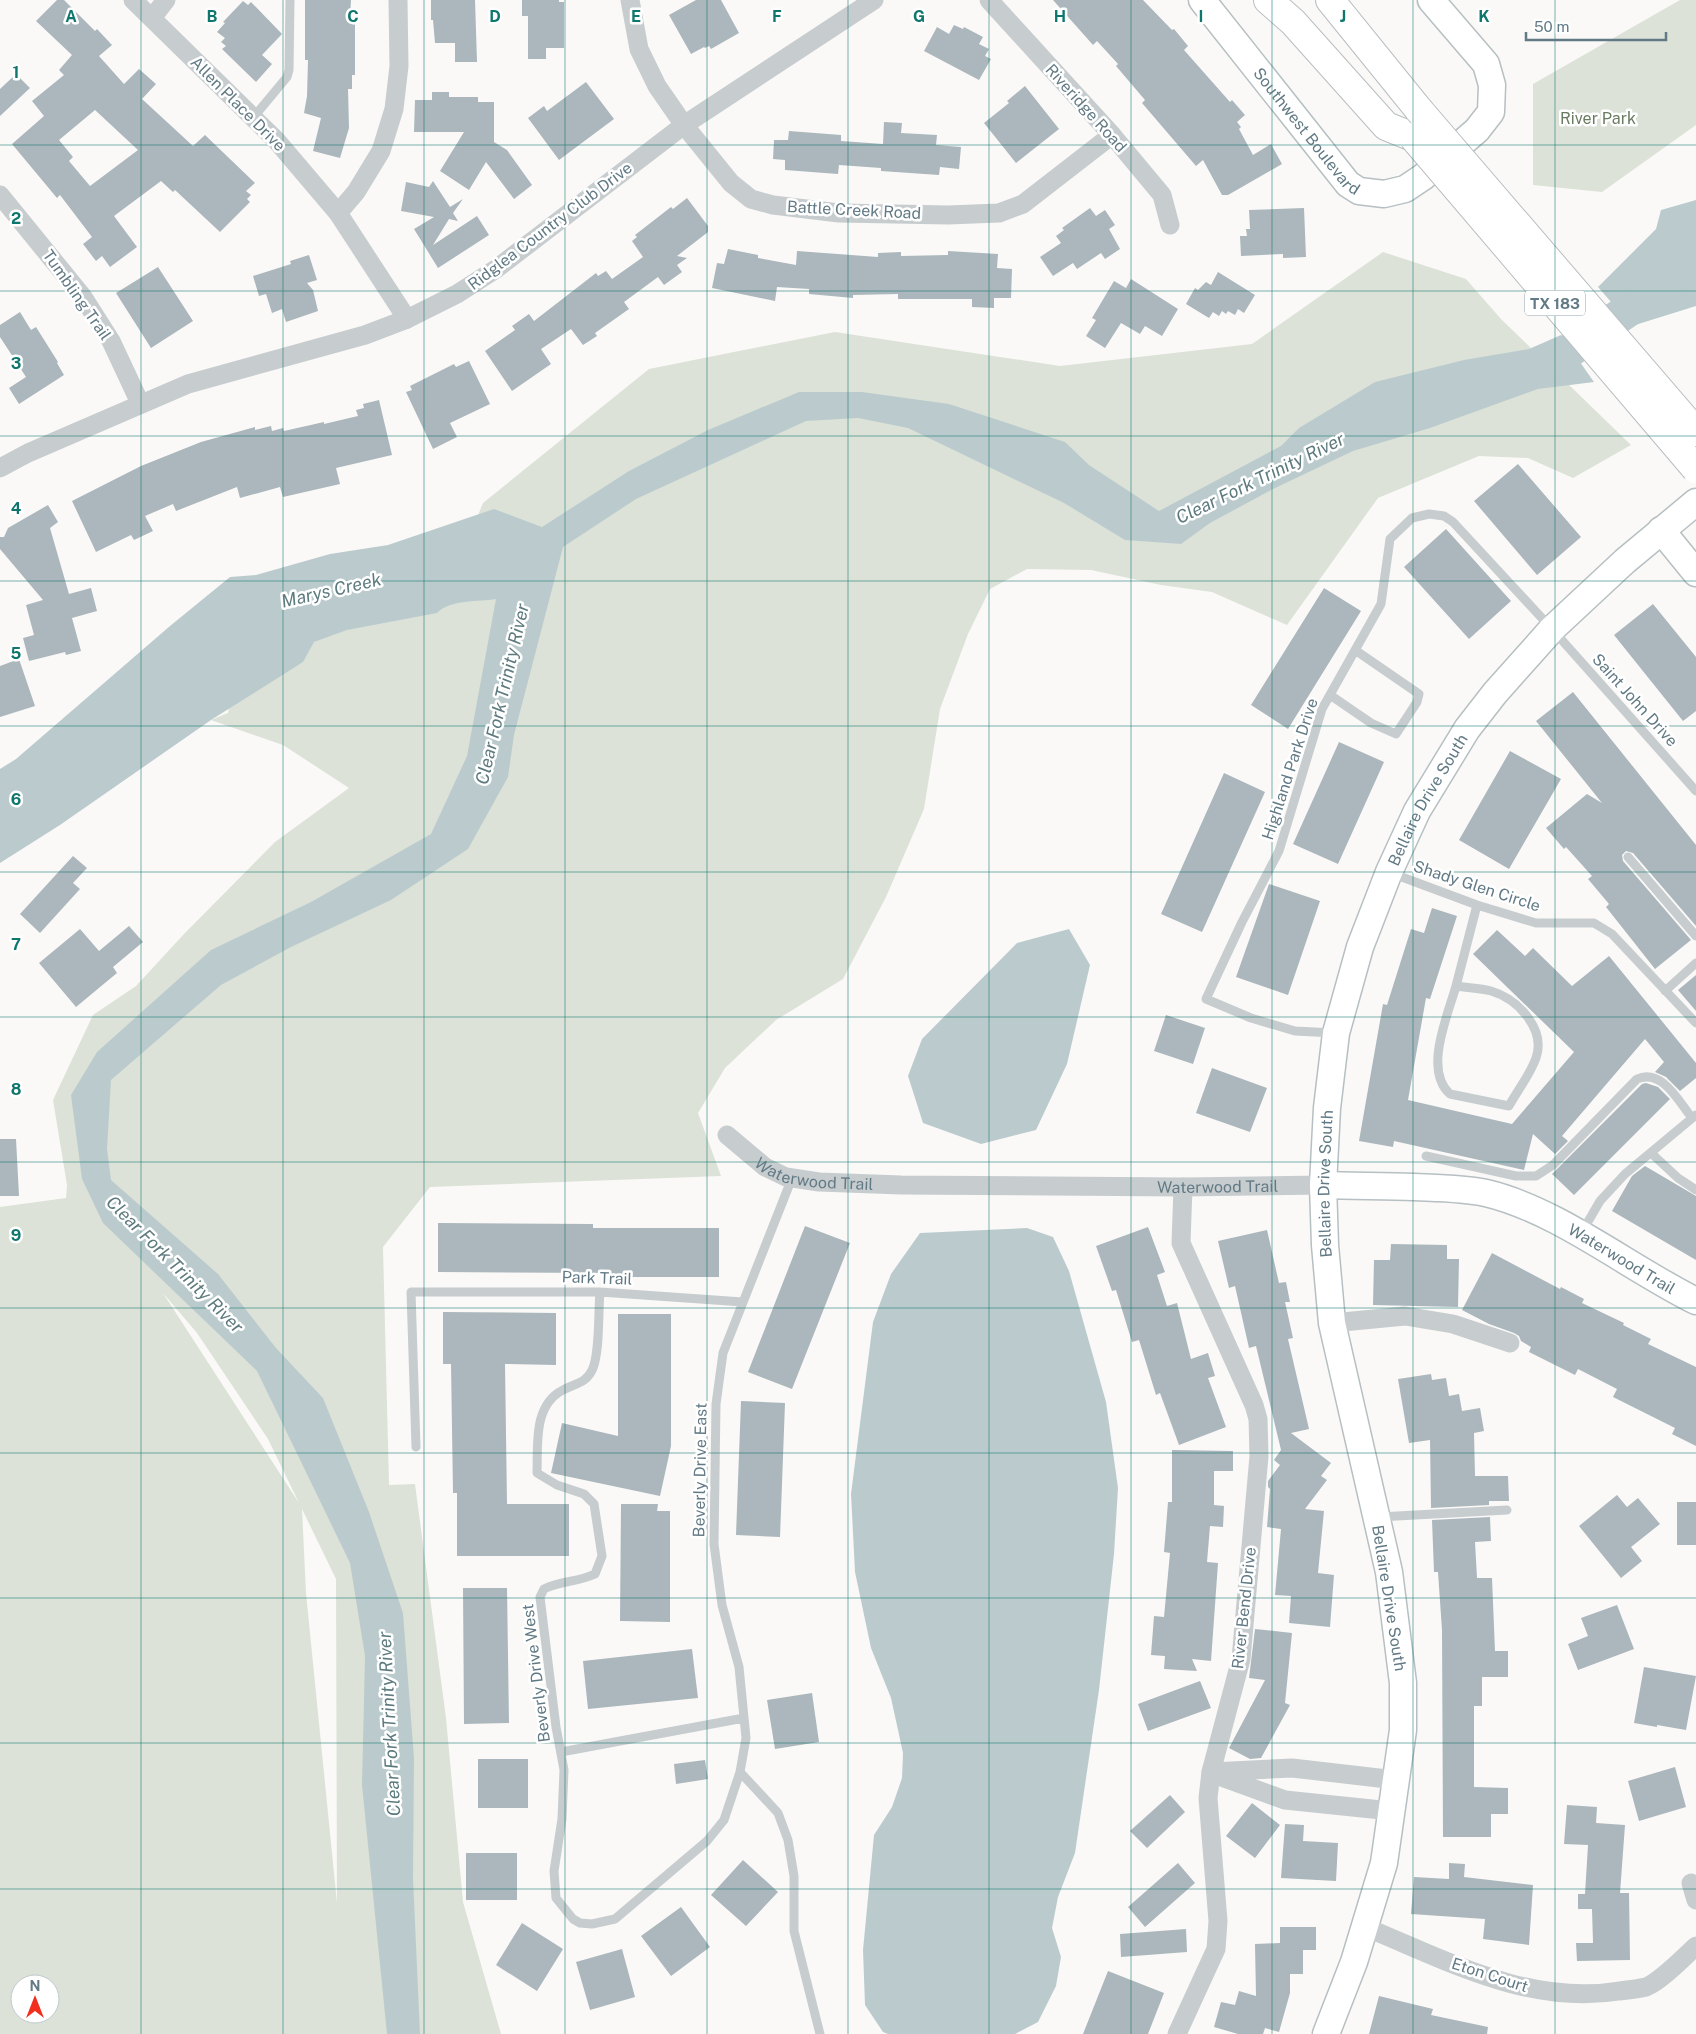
<svg xmlns="http://www.w3.org/2000/svg" width="1696" height="2034" viewBox="0 0 1696 2034" font-family="'Public Sans',sans-serif">
<style>
.green{fill:#dce2d8;fill-rule:evenodd}
.water{fill:#bbcbcd}
.lines{fill:none;stroke-linecap:round;stroke-linejoin:round}
.river{stroke:#bbcbcd;stroke-width:34}
.building{fill:#abb7bc;fill-rule:evenodd}
.secondary-casing{stroke:#b6bfc2;stroke-width:29}
.highway-casing{stroke:#b9bec1;stroke-width:30}
.lane{stroke:#c7cccf;stroke-width:9}
.street{stroke:#c7cccf;stroke-width:19}
.secondary{stroke:#fff;stroke-width:26}
.highway{stroke:#fff;stroke-width:28}
.highway-bridge-casing{stroke:#b9bec1;stroke-width:30;stroke-linecap:butt}
.highway-bridge{stroke:#fff;stroke-width:28}
.grid{fill:none;stroke:#0f766e;stroke-width:1;stroke-opacity:0.55}
.labels{text-anchor:middle;dominant-baseline:central;stroke-width:5;stroke-linejoin:round;paint-order:stroke}
.shield{fill:#fff;stroke:#91a2aa;stroke-width:1}
.shield-label{font-size:15px;font-weight:bold;fill:#627a85}
.street-label{font-size:16px;fill:#627a85;stroke:#fff}
.park-label{font-size:16px;fill:#6a7b61;stroke:#fff}
.water-label{font-size:18px;font-style:italic;fill:#5d7a7e;stroke:#fff}
.grid-label{font-size:16px;text-anchor:middle;font-weight:bold;fill:#0f766e;stroke:#fff;stroke-width:5;stroke-linejoin:round;paint-order:stroke}
</style>
<rect width="100%" height="100%" fill="#faf9f7"/>
<!-- green -->
<path class="green" d="M1680,0H1696V125L1602,192L1533,185V84Z
M1383,252L1466,279L1501,319L1631,445L1573,478L1528,458L1479,456L1378,498L1287,625L1212,592L1161,585L1091,570L1027,569L990,589L968,634L940,709L924,809L886,897L843,979L776,1020L725,1068L698,1113L721,1176L430,1187L383,1247L389,1485L415,1484L446,1718L463,1902L501,2034H0V1207L66,1198L67,1185L53,1100L93,1015L136,986L184,934L275,842L349,788L283,745L211,720L228,713L238,670L447,592L483,503L649,369L835,332L1060,366L1252,344ZM163,1293L197,1333L268,1439L299,1503ZM302,1509L336,1579L337,1903L306,1593ZM20,1984H50V2014H20Z"/>
<!-- water -->
<path class="water" d="M1696,200V306L1632,326L1598,287L1656,229L1661,210Z
M1561,335L1594,382L1538,389L1430,428L1353,451L1273,489L1210,523L1181,544L1125,540L1064,503L908,428L858,418L806,421L636,499L563,547L514,735L508,777L468,849L391,900L291,947L221,985L111,1080L107,1149L111,1180L218,1274L276,1348L323,1398L369,1512L403,1613L414,1758L413,1878L420,2034H387L362,1785L365,1656L350,1563L257,1371L103,1223L82,1179L71,1095L97,1052L211,950L311,902L431,834L467,756L496,599C478,602 451,599 437,613L347,630L314,642L303,662L211,720L60,825L0,863V769L16,759L170,626L230,577L256,575L330,554L388,545L494,509L542,527L629,471L708,430L799,392H862L949,404L1065,442L1089,465L1159,511L1281,446L1299,428L1375,382L1464,360L1529,349Z
M1069,929L1090,965L1067,1064L1036,1130L981,1144L923,1123L908,1076L922,1039L1017,943Z
M1027,1228L1053,1237L1069,1271L1106,1402L1118,1488L1114,1554L1099,1690L1075,1853L1058,1897L1052,1928L1061,1957L1056,1986L1038,2022L1015,2034H888L883,2032L865,2005L863,1950L874,1835L892,1807L902,1778L903,1753L891,1698L871,1648L855,1572L851,1494L873,1322L891,1274L920,1233Z"/>
<g class="lines">
<!-- river -->
<path class="river" d="M1532,370L1549,365L1696,263"/>
</g>
<!-- building -->
<path class="building" d="M57,0H64L95,31L97,29L112,45L99,56L124,84L139,69L156,84L142,99L193,146L205,135L255,183L246,191L251,195L247,199L250,202L220,232L175,190L173,192L161,181L114,216L137,247L110,267L102,256L96,261L83,244L92,237L60,195L57,198L12,144L44,116L32,101L64,75L59,70L72,55L36,21ZM95,110L138,150L90,186L69,161L73,157L59,140Z
M305,0H351L350,17H355V75H352V89H348L349,128L340,158L313,151L321,118L304,113L307,96L308,60H305Z
M431,0H475L477,62H455V43H435L433,20H431Z
M522,0H559V2H564V48H546V59H528V16H522Z
M696,0H721L739,33L711,49L709,46L705,48L704,47L691,54L669,15Z
M1053,0H1143L1172,30L1174,29L1188,46L1184,50L1230,102L1232,100L1245,115L1237,122L1241,127L1239,129L1253,155L1271,144L1282,164L1228,195H1222L1203,160L1196,166L1142,103L1145,100L1116,66L1118,64L1097,41L1093,45Z
M243,1L248,5L251,2L282,34L262,55L272,64L256,82L222,49L226,46L221,42L225,38L217,32L225,23L223,22Z
M954,25L963,29L964,27L983,37L979,44L989,49L985,56L991,59L979,80L924,51L937,27L949,34Z
M16,74L30,88L0,116V89Z
M586,82L614,119L559,160L528,118L544,106L547,111Z
M1025,86L1059,129L1016,163L984,123L1009,103L1007,101Z
M432,92H449V97H478V102H494V142L507,150L532,185L514,199L486,162L469,190L440,171L464,132H414L415,100H432Z
M884,122L902,123L901,133L937,135L936,145L961,147L959,169L940,167L939,175L881,171V168L839,165L838,174L785,170V160L773,159L774,140H788L789,131L841,135V141L883,144Z
M433,181L450,207L463,199L453,213L458,221L449,219L433,245L477,216L489,235L438,268L414,229L434,217L401,211L406,182L429,187Z
M687,198L708,226V232L677,256L687,258L677,265L682,272L664,285L658,277L624,302L629,309L595,333L597,336L583,345L571,329L541,349L551,364L512,391L485,351L515,330L512,326L529,314L534,321L596,273L598,276L606,271L612,279L643,257L632,241L637,237L635,235L671,207L673,209Z
M1090,208L1096,216L1105,210L1115,225L1109,229L1120,249L1105,259L1101,253L1077,269L1073,263L1053,276L1040,257L1061,243L1056,236L1064,230L1062,228Z
M1304,208L1306,257L1283,258V254L1241,256L1240,236H1247L1246,229H1250L1249,210Z
M728,249L758,255V258L796,265L797,251L878,257V253L901,252V256L948,255V251L998,254L997,268L1012,269L1011,298H994V308L972,307V299H898V294L853,295V298L809,294V289L777,287L775,301L712,288L717,263L724,264Z
M309,255L317,280L307,283L313,290L318,311L286,322L282,309L272,313L266,294L259,296L253,276L291,264L290,261Z
M158,267L193,321L151,348L116,293Z
M1218,272L1255,295L1244,313L1238,309L1235,315L1228,311L1226,314L1222,311L1219,316L1213,312L1209,318L1186,304L1195,288L1198,290L1206,282L1211,285Z
M1131,279L1178,309L1162,336L1145,326L1140,334L1121,323L1105,348L1086,336L1096,320L1092,318L1114,281L1126,288Z
M20,312L31,330L36,327L58,362L57,363L64,375L19,404L9,388L26,377L0,337V325Z
M469,361L490,404L450,423L457,437L433,449L406,392L412,390L410,386L454,364L456,367Z
M379,400L392,455L336,468L340,484L283,497L280,487L240,498L237,487L176,511L173,504L145,516L153,531L134,540L131,535L96,552L72,501L141,466L201,442L255,427V430L271,426L272,431L283,428L284,431L324,422V424L358,416L356,410L364,408L363,404Z
M1518,464L1581,537L1537,575L1474,501Z
M48,505L58,522L50,528L69,594L91,588L97,611L72,618L81,651L66,655L65,652L29,661L23,638L34,635L26,605L43,600L0,549V537H4L8,528Z
M1446,529L1511,601L1469,639L1404,567Z
M1324,588L1361,611L1288,729L1251,705Z
M1653,604L1696,657V711L1683,721L1614,635Z
M19,659L35,706L0,717V666Z
M1573,692L1696,845V926L1633,853L1626,851L1622,855L1623,861L1691,940L1655,969L1606,907L1609,904L1588,879L1592,876L1566,847L1564,849L1546,828L1587,794L1602,803L1536,721Z
M1339,742L1384,762L1338,864L1293,844Z
M1510,751L1561,779L1509,869L1459,840Z
M1224,773L1265,792L1202,932L1161,914Z
M73,856L87,868L73,883L80,889L40,933L20,914Z
M1269,884L1320,901L1288,995L1236,977Z
M1432,908L1457,916L1430,999L1426,998L1408,1100L1512,1124L1574,1052L1473,954L1497,930L1525,956L1533,948L1572,986L1609,956L1696,1063V1078L1680,1091L1666,1077L1655,1072L1664,1062L1645,1039L1562,1136L1568,1141L1555,1154L1533,1134L1524,1170L1394,1141L1393,1147L1359,1141L1383,1004L1387,1005L1411,929L1424,933Z
M129,926L143,942L113,967L117,973L76,1007L39,963L80,929L99,951Z
M1696,975V1011L1678,990Z
M1166,1015L1205,1028L1193,1064L1154,1051Z
M1212,1068L1267,1088L1250,1132L1196,1113Z
M1646,1083L1658,1087L1670,1099L1574,1195L1552,1174L1642,1084Z
M0,1139H16L19,1196H0Z
M1645,1166L1696,1196V1260L1612,1211L1632,1176Z
M438,1223L593,1224V1228H719V1277H606V1273L438,1272Z
M805,1226L850,1243L792,1389L748,1372Z
M1148,1227L1165,1272L1157,1275L1167,1306L1177,1303L1191,1359L1208,1353L1215,1376L1208,1378L1226,1427L1179,1445L1160,1393L1156,1395L1139,1340L1132,1342L1116,1290L1112,1291L1096,1246Z
M1267,1230L1279,1283L1286,1282L1290,1302H1285L1293,1338L1288,1339L1309,1429L1291,1433L1331,1463L1321,1476L1327,1480L1305,1509L1324,1511L1318,1573L1334,1575L1330,1627L1289,1623L1291,1596L1275,1595L1281,1529L1267,1527L1270,1489L1268,1487V1481L1280,1465L1274,1460L1281,1450L1256,1346L1249,1348L1235,1286L1229,1288L1218,1241Z
M1391,1244L1447,1245V1259H1459L1458,1307L1373,1305L1374,1260H1390Z
M1492,1253L1560,1289L1561,1287L1584,1299L1582,1303L1624,1323L1623,1325L1651,1339L1648,1344L1696,1367V1446L1672,1434L1675,1428L1613,1397L1617,1389L1578,1369L1575,1375L1529,1352L1531,1347L1521,1341L1519,1336L1514,1333L1489,1324L1462,1310Z
M443,1312L556,1313V1365L505,1364L507,1504H569V1556H457V1493H453L451,1364H443Z
M618,1314H671V1446L660,1496L551,1473L562,1423L618,1436Z
M1431,1374L1432,1380L1446,1378L1449,1396L1459,1394L1462,1411L1480,1408L1484,1431L1474,1433L1475,1476H1508L1509,1501H1489V1505L1431,1508L1430,1440L1409,1443L1398,1379Z
M741,1401L785,1403L780,1537L736,1535Z
M1172,1450L1233,1451V1471H1214V1505L1224,1506L1223,1527L1210,1526L1207,1562L1218,1563L1211,1661L1192,1659L1197,1671L1164,1669L1165,1656L1151,1655L1154,1616L1164,1617L1170,1553L1164,1552L1168,1502H1172Z
M1617,1495L1627,1507L1638,1498L1660,1524L1631,1547L1642,1561L1621,1578L1579,1526Z
M1677,1502H1696V1545H1677Z
M621,1504H658L657,1511H670V1622L620,1621Z
M1490,1517L1491,1541L1475,1542L1477,1578H1492L1495,1651H1508V1677H1482V1706H1474V1787L1508,1788V1814H1491V1837H1443L1442,1630L1438,1572H1434L1432,1520Z
M463,1588H507L509,1723L464,1724Z
M1617,1605L1634,1649L1578,1670L1568,1644L1588,1636L1581,1618Z
M1255,1629L1292,1633L1285,1703L1290,1705L1261,1758L1250,1759L1229,1748L1265,1680L1249,1678Z
M692,1649L698,1698L588,1709L583,1661Z
M1644,1667L1696,1676L1686,1730L1657,1725V1727L1634,1723Z
M1200,1681L1211,1708L1148,1731L1138,1704Z
M812,1693L819,1742L775,1749L767,1700Z
M478,1759H528V1808H478Z
M705,1760L708,1779L676,1784L674,1764Z
M1675,1767L1686,1807L1639,1821L1628,1781Z
M1170,1795L1185,1812L1147,1848L1130,1831Z
M1252,1803L1280,1825L1255,1858L1226,1836Z
M1567,1805L1597,1807L1596,1823L1625,1825L1620,1893H1629L1630,1960L1577,1961L1576,1943H1593L1592,1909H1578V1894H1585L1588,1845L1564,1844Z
M1285,1824L1304,1825L1303,1841L1338,1843L1336,1881L1281,1878Z
M466,1853H517V1900H466Z
M743,1860L778,1892L746,1926L711,1895Z
M1178,1863L1195,1883L1145,1927L1128,1907Z
M1449,1863L1465,1864L1464,1877L1533,1885L1529,1945L1483,1939L1485,1919L1411,1914L1414,1877L1449,1879Z
M681,1907L710,1947L671,1976L641,1936Z
M522,1923L563,1949L537,1991L496,1965Z
M1280,1927H1316V1950H1303V1974H1290V1993L1279,2032L1265,2028L1263,2034H1238L1214,2027L1221,2002L1235,2005L1239,1991L1256,1996L1255,1944L1280,1943Z
M1186,1929L1187,1952L1121,1957L1120,1934Z
M622,1949L635,1997L590,2010L576,1962Z
M1108,1971L1164,1993L1148,2034H1083Z
M1379,1996L1433,2009L1431,2015L1488,2027L1487,2034H1369Z"/>
<g class="lines">
<defs>
<g id="secondary">
<path id="s2" d="M1202,0L1348,184L1359,191L1384,194L1405,189L1423,177L1477,130L1491,112L1492,85L1486,64L1431,0"/>
<path d="M1661,530L1696,573"/>
<path id="s3" d="M1323,1185C1353,1186 1384,1186 1414,1187C1438,1188 1463,1188 1486,1193C1558,1210 1629,1268 1696,1301"/>
<path id="s4" d="M1326,2034L1354,1962L1384,1863L1403,1730V1683L1389,1572L1332,1323L1325,1245L1323,1185L1327,1108L1336,1033L1360,947L1389,872L1417,811L1467,729L1495,693L1552,629L1625,561L1696,502"/>
</g>
<path id="highway" d="M1268,0L1293,22L1386,126L1413,137
M1330,0L1419,110"/>
</defs>
<!-- secondary casing -->
<use href="#secondary" class="secondary-casing"/>
<!-- highway casing -->
<use href="#highway" class="highway-casing"/>
<!-- lane -->
<path class="lane" d="M253,118L287,77L289,70L290,0
M1330,695L1371,723L1396,734L1417,702L1419,694L1355,650
M1628,857L1696,936
M1391,873L1477,905L1536,923H1594L1612,934L1696,1023
M1456,986C1468,988 1480,988 1491,991C1518,999 1546,1029 1536,1058C1530,1075 1517,1091 1509,1106L1450,1094C1423,1070 1448,1015 1456,986Z
M1456,986L1477,905
M1665,991L1696,963
M1334,1033L1295,1031L1251,1018L1206,999L1242,922L1279,851L1322,709L1381,604L1390,539L1412,518L1429,514L1444,516L1453,522L1552,629L1696,791
M1651,1153L1678,1178L1696,1190
M1426,1156L1516,1176H1536L1553,1165L1637,1079C1662,1068 1679,1102 1692,1118
M1582,1232L1600,1201L1625,1174L1696,1115
M600,1292C598,1313 600,1350 593,1368C587,1383 576,1383 563,1390C533,1405 538,1445 537,1473L557,1485L584,1494L594,1504L602,1556L595,1574C578,1582 560,1581 544,1589L540,1597L556,1727L564,1770L562,1819L554,1871L556,1898L573,1919L580,1923L592,1924L615,1919L707,1841L724,1820L740,1772L746,1738L739,1667L722,1605L714,1544L716,1404L723,1353L792,1178
M416,1447L411,1292H600L743,1302
M1379,1517L1507,1510
M561,1752L744,1718
M740,1772L778,1813L788,1840L794,1876V1931L820,2034"/>
<!-- street -->
<g class="street">
<path d="M133,0L276,140L338,213L407,319"/>
<path d="M630,0L639,49L657,86L684,125L731,183L751,199L773,205L839,213L948,215L999,213L1023,204L1112,135"/>
<path d="M989,0L1112,135L1162,195L1170,225"/>
<path d="M152,18L166,0"/>
<path d="M0,195L83,297L111,341L140,403"/>
<path d="M338,213L356,192L381,151L394,109L399,66L398,0"/>
<path d="M0,468L28,453L188,384L365,335L407,319L457,294L496,269L684,125L874,0"/>
<path id="s1" d="M727,1135L765,1167L786,1177L819,1182L901,1185L1183,1187L1323,1185"/>
<path d="M1332,1323L1405,1316L1453,1324L1510,1343"/>
<path d="M1211,1772L1292,1768L1396,1780"/>
<path d="M1219,1776L1285,1800L1391,1811"/>
<path d="M1691,1883L1696,1900"/>
<path d="M1365,1927C1446,1960 1529,2006 1619,1991C1628,1990 1638,1989 1646,1987C1661,1981 1684,1957 1696,1946"/>
<path d="M1177,2034L1216,1949L1218,1921L1208,1798L1211,1772L1241,1659L1259,1456L1258,1419L1254,1405L1181,1243L1183,1187"/>
</g>
<!-- secondary -->
<use href="#secondary" class="secondary"/>
<!-- highway -->
<use href="#highway" class="highway"/>
<defs>
<path id="highway-bridge" d="M1419,110L1696,432
M1413,137L1696,469"/>
</defs>
<!-- highway-bridge casing -->
<use href="#highway-bridge" class="highway-bridge-casing"/>
<!-- highway-bridge -->
<use href="#highway-bridge" class="highway-bridge"/>
</g>
<!-- grid -->
<path class="grid" d="M141,0V2034M283,0V2034M424,0V2034M565,0V2034M707,0V2034M848,0V2034M989,0V2034M1131,0V2034M1272,0V2034M1413,0V2034M1555,0V2034M0,145H1696M0,291H1696M0,436H1696M0,581H1696M0,726H1696M0,872H1696M0,1017H1696M0,1162H1696M0,1308H1696M0,1453H1696M0,1598H1696M0,1743H1696M0,1889H1696"/>
<g class="labels">
<!-- shield labels -->
<rect class="shield" x="1525" y="290.5" width="60" height="25" rx="4"/>
<g class="shield-label">
<text x="1555" y="303">TX 183</text>
</g>
<!-- street labels -->
<g class="street-label">
<text transform="translate(238 104) rotate(45)">Allen Place Drive</text>
<text transform="translate(1086 108) rotate(48)">Riveridge Road</text>
<text stroke="none"><textPath href="#s2" startOffset="168">Southwest Boulevard</textPath></text>
<text transform="translate(854 210) rotate(3)">Battle Creek Road</text>
<text transform="translate(550 226) rotate(-37)">Ridglea Country Club Drive</text>
<text transform="translate(77 295) rotate(55)">Tumbling Trail</text>
<text transform="translate(1635 700) rotate(48)">Saint John Drive</text>
<text transform="translate(1290 769) rotate(-72)">Highland Park Drive</text>
<text stroke="none"><textPath href="#s4" startOffset="1272">Bellaire Drive South</textPath></text>
<text transform="translate(1477 886) rotate(18)">Shady Glen Circle</text>
<text stroke="none"><textPath href="#s1" startOffset="100">Waterwood Trail</textPath></text>
<text stroke="none"><textPath href="#s4" startOffset="869">Bellaire Drive South</textPath></text>
<text stroke="none"><textPath href="#s1" startOffset="505">Waterwood Trail</textPath></text>
<text stroke="none"><textPath href="#s3" startOffset="315">Waterwood Trail</textPath></text>
<text transform="translate(597 1278) rotate(2)">Park Trail</text>
<text transform="translate(700 1470) rotate(-89)">Beverly Drive East</text>
<text transform="translate(1389 1598) rotate(81)">Bellaire Drive South</text>
<text transform="translate(1244 1608) rotate(-84)">River Bend Drive</text>
<text transform="translate(536 1673) rotate(-97)">Beverly Drive West</text>
<text transform="translate(1490 1975) rotate(18)">Eton Court</text>
</g>
<!-- park labels -->
<g class="park-label">
<text x="1598" y="118">River Park</text>
</g>
<!-- water labels -->
<g class="water-label">
<text transform="translate(1260 478) rotate(-26)">Clear Fork Trinity River</text>
<text transform="translate(331 590) rotate(-13)">Marys Creek</text>
<text transform="translate(502 694) rotate(-77)">Clear Fork Trinity River</text>
<text transform="translate(175 1264) rotate(45)">Clear Fork Trinity River</text>
<text transform="translate(389 1724) rotate(-93)">Clear Fork Trinity River</text>
</g>
</g>
<g class="grid-label">
<text x="71" y="22">A</text>
<text x="212" y="22">B</text>
<text x="353" y="22">C</text>
<text x="495" y="22">D</text>
<text x="636" y="22">E</text>
<text x="777" y="22">F</text>
<text x="919" y="22">G</text>
<text x="1060" y="22">H</text>
<text x="1201" y="22">I</text>
<text x="1343" y="22">J</text>
<text x="1484" y="22">K</text>
<text x="16" y="78">1</text>
<text x="16" y="224">2</text>
<text x="16" y="369">3</text>
<text x="16" y="514">4</text>
<text x="16" y="659">5</text>
<text x="16" y="805">6</text>
<text x="16" y="950">7</text>
<text x="16" y="1095">8</text>
<text x="16" y="1241">9</text>
</g>
<!-- north arrow -->
<g transform="translate(35 1999)"><circle r="24" fill="#ffffff" stroke="#c0cace"/>
<path d="M0-4L9 19L0 12L-9 19Z" fill="#f22e1e"/>
<text y="-8" font-size="14" font-weight="bold" text-anchor="middle" fill="#627a85">N</text>
</g>
<!-- scale -->
<path d="M1526 32v8h140v-8" fill="none" stroke="#627a85" stroke-width="2.5"/>
<text x="1534" y="32" font-size="15" fill="#627a85" stroke="#ffffff" stroke-width="4" paint-order="stroke">50 m</text>
</svg>
